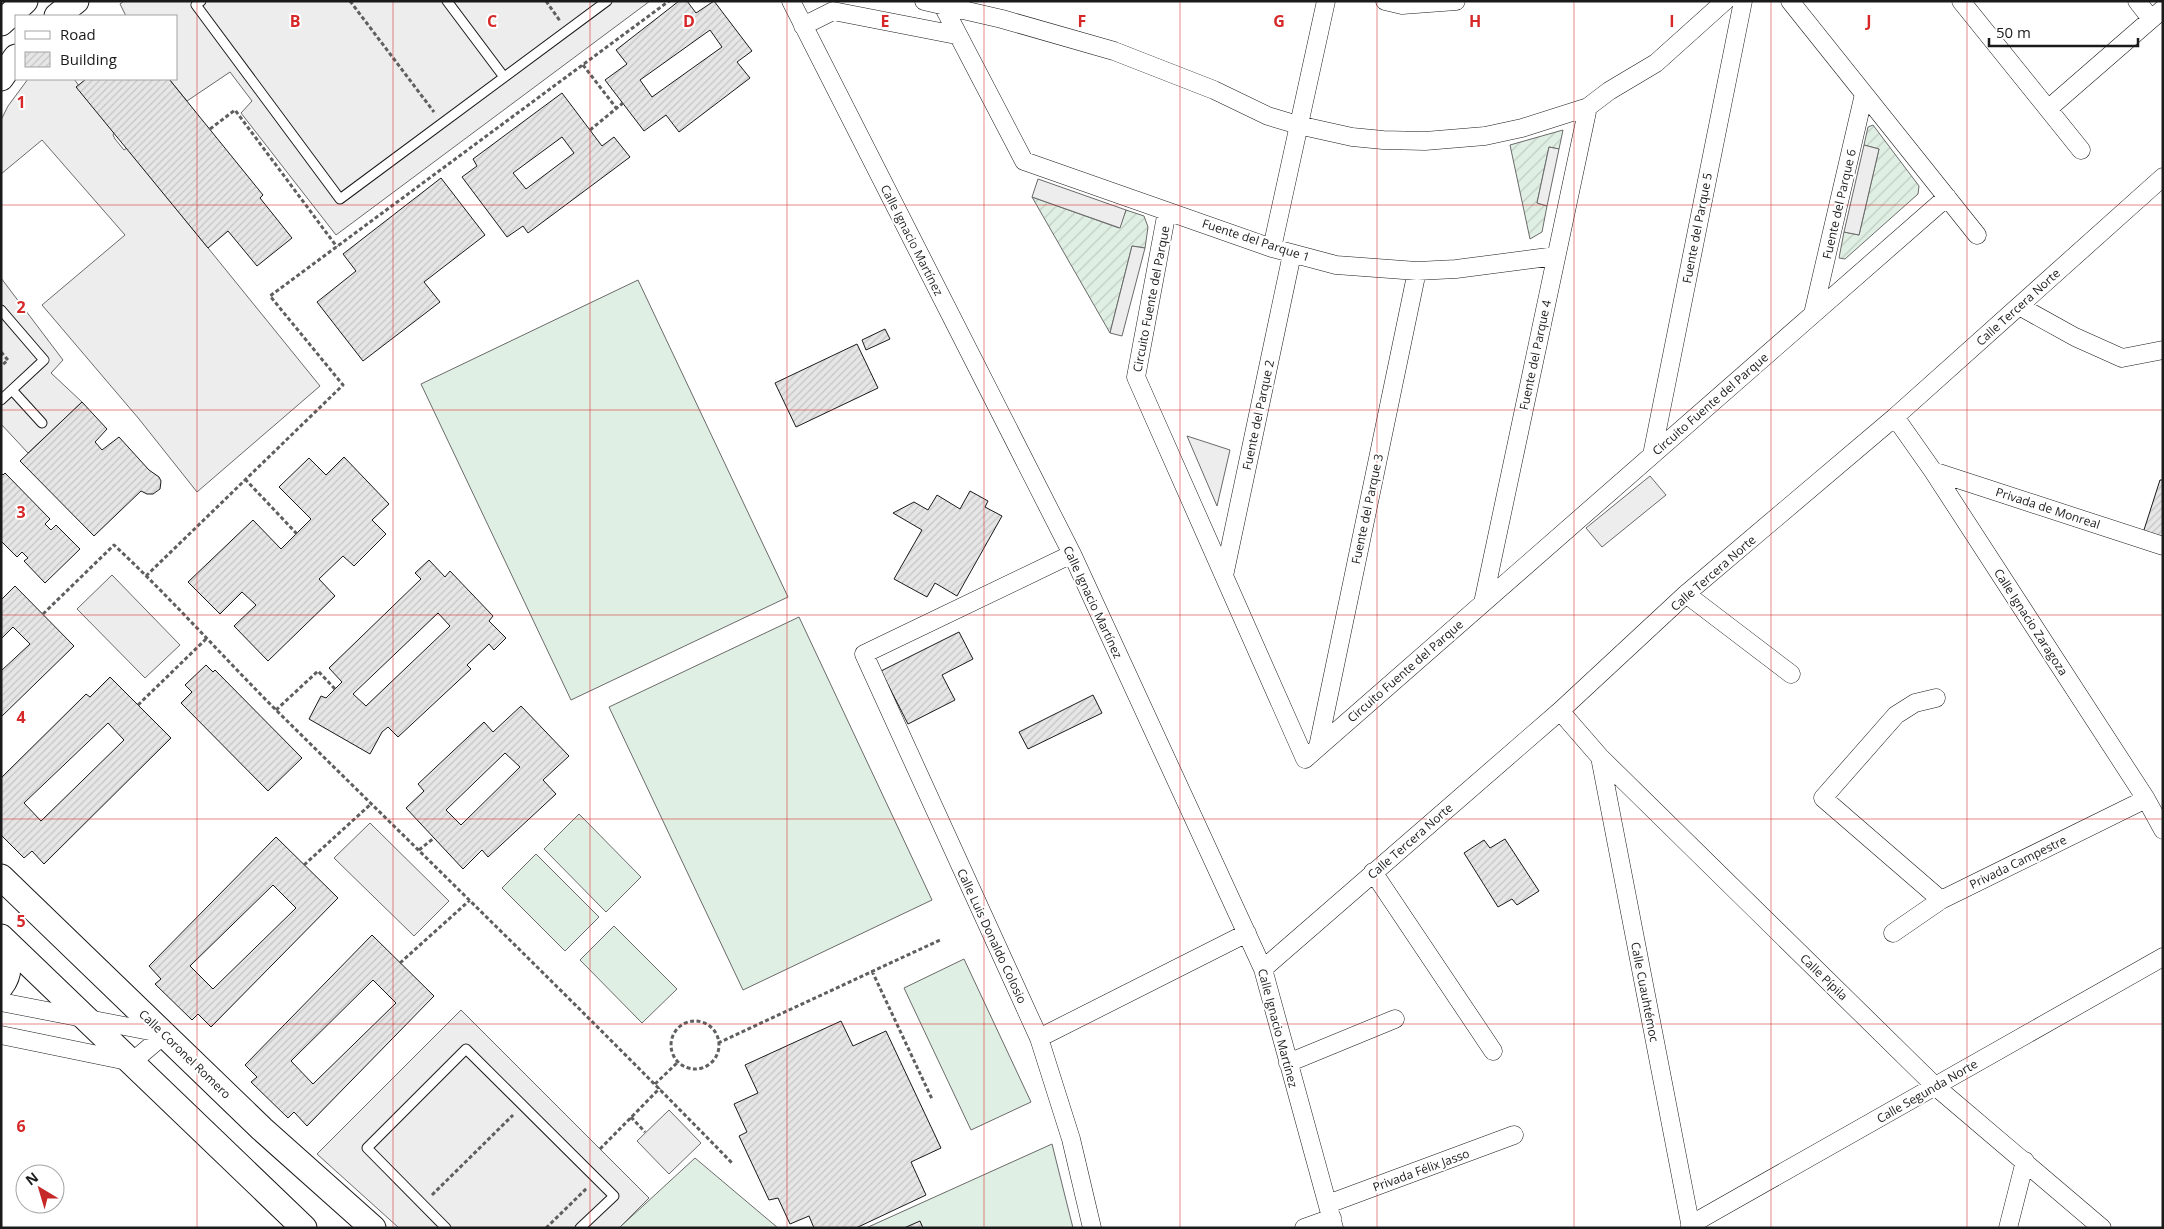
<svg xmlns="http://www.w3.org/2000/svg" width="2164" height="1229" viewBox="0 0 2164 1229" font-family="'Open Sans',sans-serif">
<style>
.grass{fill:#e0efe3;stroke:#6a6a6a}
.garden{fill:url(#garden-furrows);stroke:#6a6a6a}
.parking{fill:#ededed;stroke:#6a6a6a}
.building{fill:url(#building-hatch);stroke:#1a1a1a;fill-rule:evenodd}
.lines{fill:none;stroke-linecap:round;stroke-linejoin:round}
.lane-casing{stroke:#1a1a1a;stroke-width:11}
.street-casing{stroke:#1a1a1a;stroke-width:19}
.secondary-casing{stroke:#1a1a1a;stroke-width:27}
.path{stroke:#5f5f5f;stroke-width:3;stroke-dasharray:4 2.5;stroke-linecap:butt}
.lane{stroke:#fff;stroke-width:9}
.street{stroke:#fff;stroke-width:18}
.secondary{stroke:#fff;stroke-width:25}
.grid{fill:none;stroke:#d62828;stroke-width:1;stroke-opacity:0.55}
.labels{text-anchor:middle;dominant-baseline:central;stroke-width:4;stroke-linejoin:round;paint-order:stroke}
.street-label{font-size:12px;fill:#1a1a1a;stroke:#fff}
.grid-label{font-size:16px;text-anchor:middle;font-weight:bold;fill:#d62828;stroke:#fff;stroke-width:4;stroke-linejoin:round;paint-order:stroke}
</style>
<defs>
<pattern id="garden-furrows" width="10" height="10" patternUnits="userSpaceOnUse" patternTransform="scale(1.25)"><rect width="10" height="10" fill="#e0efe3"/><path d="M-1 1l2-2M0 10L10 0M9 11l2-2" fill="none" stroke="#c0ccc2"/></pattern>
<pattern id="building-hatch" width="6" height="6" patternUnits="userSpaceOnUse" patternTransform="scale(1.25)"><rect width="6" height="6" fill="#e6e6e6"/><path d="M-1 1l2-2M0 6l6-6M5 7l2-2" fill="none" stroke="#c5c5c5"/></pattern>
</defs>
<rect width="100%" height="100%" fill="#fff"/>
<!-- grass -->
<path class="grass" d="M638,280L788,597L571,700L421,384Z
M799,617L932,900L743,990L609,707Z
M579,814L641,877L606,912L544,849Z
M536,854L599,917L565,951L502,888Z
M614,926L677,989L642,1023L580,960Z
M964,959L1031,1102L971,1130L904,988Z
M1052,1144L1073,1228H866Z
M695,1158L778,1228H619Z"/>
<!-- garden -->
<path class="garden" d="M1873,125L1919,186L1918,194L1845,259L1839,258L1844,232L1859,235L1879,149L1864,145L1868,127Z
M1563,130L1559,149L1549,147L1537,203L1547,206L1542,232L1530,239L1510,145Z
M1032,197L1119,228L1126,210L1144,216L1148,227L1145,248L1132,246L1110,333Z"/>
<!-- parking -->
<path class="parking" d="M124,1H650L336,235L241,113L252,101L230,72L187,101L169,79H176V16H126L120,4Z
M28,79H74L114,133L113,135L115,139L124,150L127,148L320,386L197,492L139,419L42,305L125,235L42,140L1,174V120L8,106Z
M1864,145L1879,149L1859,235L1844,232Z
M1549,147L1559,149L1547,206L1537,203Z
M1038,179L1126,210L1120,228L1032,197Z
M1132,246L1145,248L1122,336L1110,333Z
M1,278L63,360L51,373L82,402L28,453L1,424Z
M1187,436L1230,450L1217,506Z
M1650,476L1666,495L1602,547L1586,528Z
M112,575L180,645L145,678L77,609Z
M370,823L449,901L414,936L334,858Z
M461,1010L649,1198L619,1228H399L317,1154Z
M669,1110L701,1143L669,1174L637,1141Z"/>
<!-- building -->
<path class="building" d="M679,1H687L696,13L714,1L752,51L737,62L750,78L679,132L666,115L644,131L605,80L627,64L616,50ZM710,30L722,47L652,97L640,80Z
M86,79H169L263,195L260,198L292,238L257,266L228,231L208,248L76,87Z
M562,93L602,146L614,137L630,157L528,233L523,226L507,237L462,177L477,166L473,159ZM562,137L574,153L526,189L513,173Z
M441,178L485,235L424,282L440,302L363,361L317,302L356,271L343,254Z
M885,329L890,339L866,350L862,340Z
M857,344L878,388L796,427L775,383Z
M82,402L107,429L95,442L102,450L119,437L149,470L159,477L161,481L160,489L153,494H147L141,491L94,536L20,461Z
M344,457L389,504L372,520L386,534L354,566L343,556L319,579L335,596L268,661L234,626L256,605L242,592L220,614L188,582L253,520L281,549L311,519L279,487L309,458L326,475Z
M1,473L3,475L5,473L50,519L45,524L51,530L56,525L80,549L45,583L24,561L28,558L22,552L17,557L1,541Z
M2160,480H2163V540L2143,533Z
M970,491L988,501L985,507L1002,516L957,596L935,583L927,597L894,579L922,530L893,513L914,502L928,510L937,495L960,509Z
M429,560L445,577L450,571L493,616L489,621L506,638L494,650L489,644L467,665L471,669L398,737L388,727L382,732L370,754L309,719L321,696L326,698L342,682L329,668L421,579L415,573ZM438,613L450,626L366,706L353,694Z
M15,586L74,646L1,717V671L30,644L13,627L1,639V600Z
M959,632L973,659L942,675L955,700L908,724L881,671Z
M206,665L213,672L215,670L302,758L268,791L181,703L192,692L185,685Z
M110,677L171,738L44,864L32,851L24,858L1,835V778L86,694L90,697ZM108,723L124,740L41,821L24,803Z
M1093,695L1102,713L1028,749L1019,732Z
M521,706L569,756L543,780L556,794L488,857L482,850L463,869L406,808L424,791L418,784L484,722L493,732ZM505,753L520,767L461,825L446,810Z
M276,837L338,898L211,1027L198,1014L192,1020L155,984L161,979L149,966ZM273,885L296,908L213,989L190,966Z
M1505,839L1539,891L1517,905L1512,899L1498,907L1464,853L1484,840L1490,848Z
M372,935L434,996L307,1126L294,1112L288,1118L251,1082L257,1077L245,1065ZM373,980L396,1003L313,1084L291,1061Z
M841,1021L853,1046L886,1031L941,1148L911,1162L926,1195L856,1228H814L809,1216L790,1224L778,1198L769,1200L739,1136L747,1132L734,1104L758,1093L745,1065Z
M920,1221L923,1228H904Z"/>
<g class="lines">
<defs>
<path id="lane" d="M201,1L196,5L340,199L607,1
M447,1L504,77
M1,310L44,360L1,400
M12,390L42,423
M446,1228L367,1148L466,1049L614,1196L580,1228"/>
<path id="street" d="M791,1L1072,554L1263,969L1334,1228
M924,1L1002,19L1114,51L1214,90L1268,116L1298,125L1352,137L1383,140L1425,141L1485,136L1522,128L1588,107L1609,91L1656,63L1725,1
M1385,1L1402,5L1456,1
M1790,1L1977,235
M1961,1L2081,150
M2137,1L2151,19
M942,4L1024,161L1272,248L1336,265L1417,271L1456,269L1556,256
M803,26L833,11L956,35
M2048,109L2163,9
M1167,211L1136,377L1305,759L1947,197
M1272,248L1326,1
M2019,306L2075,337L2122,358L2163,350
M1813,314L1864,94
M1895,417L1933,471L2146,799L2163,830
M1652,455L1743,1
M1933,471L2163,546
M1072,554L864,654L1039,1038L1071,1139L1092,1228
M1224,576L1292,254
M1686,594L1791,674
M1483,603L1588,107
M1936,698L1915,703L1896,715L1823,798L1941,900
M1560,711L1600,757L1935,1086L2102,1228
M1318,747L1417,271
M1600,757L1691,1228
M1373,872L1493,1051
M1893,933L1941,900L2146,799
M1263,969L1560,711L1686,594L1895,417L2163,177
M1,1002L165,1034L132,1062L1,1035
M1039,1038L1247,933
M1288,1063L1395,1019
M1328,1204L1514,1135
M1690,1225L2163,957
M1304,1228L1332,1218
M2008,1228L2025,1161"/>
<path id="secondary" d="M57,16L76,1
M1,23L25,1
M1,78L16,57
M1,877L262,1129L373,1228
M1,937L304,1228
M1,946C8,960 12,972 1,986"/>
</defs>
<!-- lane casing -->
<use href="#lane" class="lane-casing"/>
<!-- street casing -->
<use href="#street" class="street-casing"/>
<!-- secondary casing -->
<use href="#secondary" class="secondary-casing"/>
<!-- path -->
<path class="path" d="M350,1L434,112
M546,1L560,21
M583,65L617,109
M210,129L235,110L337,247
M590,130L623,103
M1,352L8,360L1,366
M245,479L297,534
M146,576L343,385L270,296L669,1
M43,614L114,545C171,598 222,656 277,711C429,861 583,1010 732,1163
M138,705L206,639
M276,710L318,671L335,689
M419,850L434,838
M304,865L372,803
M400,963L470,900
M872,971L932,1099
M671 1045a24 24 0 1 1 48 0a24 24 0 1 1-48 0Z
M718,1043L940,940
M655,1084L678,1062
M631,1117L645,1132
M600,1149L660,1088
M432,1195L513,1115
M546,1228L587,1188"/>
<!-- lane -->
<use href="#lane" class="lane"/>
<!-- street -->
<use href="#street" class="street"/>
<!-- secondary -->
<use href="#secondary" class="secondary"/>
</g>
<!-- grid -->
<path class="grid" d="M197,1V1228M393,1V1228M590,1V1228M787,1V1228M984,1V1228M1180,1V1228M1377,1V1228M1574,1V1228M1771,1V1228M1967,1V1228M1,205H2163M1,410H2163M1,615H2163M1,819H2163M1,1024H2163"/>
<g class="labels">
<!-- street labels -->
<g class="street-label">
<text transform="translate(1839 204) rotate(-77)">Fuente del Parque 6</text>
<text transform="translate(1697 228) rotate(-79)">Fuente del Parque 5</text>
<text transform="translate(912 240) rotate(63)">Calle Ignacio Martínez</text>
<text transform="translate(1256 240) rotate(18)">Fuente del Parque 1</text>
<text transform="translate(1151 299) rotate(-79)">Circuito Fuente del Parque</text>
<text transform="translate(2018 307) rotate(-42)">Calle Tercera Norte</text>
<text transform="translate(1535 355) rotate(-78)">Fuente del Parque 4</text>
<text transform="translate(1710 404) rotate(-41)">Circuito Fuente del Parque</text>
<text transform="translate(1258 415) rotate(-78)">Fuente del Parque 2</text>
<text transform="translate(2048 508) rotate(18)">Privada de Monreal</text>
<text transform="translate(1367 509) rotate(-78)">Fuente del Parque 3</text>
<text transform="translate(1713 573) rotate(-41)">Calle Tercera Norte</text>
<text transform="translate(1093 602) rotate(65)">Calle Ignacio Martínez</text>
<text transform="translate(2031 622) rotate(57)">Calle Ignacio Zaragoza</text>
<text transform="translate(1405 671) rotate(-41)">Circuito Fuente del Parque</text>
<text transform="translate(1410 841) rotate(-41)">Calle Tercera Norte</text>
<text transform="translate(2018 862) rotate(-26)">Privada Campestre</text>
<text transform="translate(992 936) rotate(65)">Calle Luis Donaldo Colosio</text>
<text transform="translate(1824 977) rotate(44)">Calle Pípila</text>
<text transform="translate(1645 992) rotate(79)">Calle Cuauhtémoc</text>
<text transform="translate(1278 1028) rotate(75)">Calle Ignacio Martínez</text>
<text transform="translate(185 1054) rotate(44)">Calle Coronel Romero</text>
<text transform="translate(1927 1091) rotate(-30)">Calle Segunda Norte</text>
<text transform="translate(1421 1170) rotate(-20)">Privada Félix Jasso</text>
</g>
</g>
<g class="grid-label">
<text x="295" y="27">B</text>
<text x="492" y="27">C</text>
<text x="689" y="27">D</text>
<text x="885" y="27">E</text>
<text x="1082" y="27">F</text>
<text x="1279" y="27">G</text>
<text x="1475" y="27">H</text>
<text x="1672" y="27">I</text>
<text x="1869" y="27">J</text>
<text x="21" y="108">1</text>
<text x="21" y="313">2</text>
<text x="21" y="518">3</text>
<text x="21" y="723">4</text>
<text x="21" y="927">5</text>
<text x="21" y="1132">6</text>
</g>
<!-- border -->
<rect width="2164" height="1229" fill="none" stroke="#1a1a1a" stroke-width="5"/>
<!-- legend -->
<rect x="15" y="15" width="162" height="65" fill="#ffffff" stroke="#a3a3a3"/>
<rect x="25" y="31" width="25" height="8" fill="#ffffff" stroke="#a3a3a3"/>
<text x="60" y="40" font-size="15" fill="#1a1a1a">Road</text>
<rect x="25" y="52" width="25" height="15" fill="url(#building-hatch)" stroke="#a3a3a3"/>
<text x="60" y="65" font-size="15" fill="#1a1a1a">Building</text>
<!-- north arrow -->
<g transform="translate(40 1189) rotate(322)"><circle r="24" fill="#ffffff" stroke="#a3a3a3"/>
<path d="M0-4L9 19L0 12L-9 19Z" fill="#c62828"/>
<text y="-8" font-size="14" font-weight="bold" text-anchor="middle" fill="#1a1a1a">N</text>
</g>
<!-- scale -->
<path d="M1989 38v8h149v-8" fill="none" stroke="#1a1a1a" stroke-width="2.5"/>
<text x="1996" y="38" font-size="15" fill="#1a1a1a" stroke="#ffffff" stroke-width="4" paint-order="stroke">50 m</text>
</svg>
